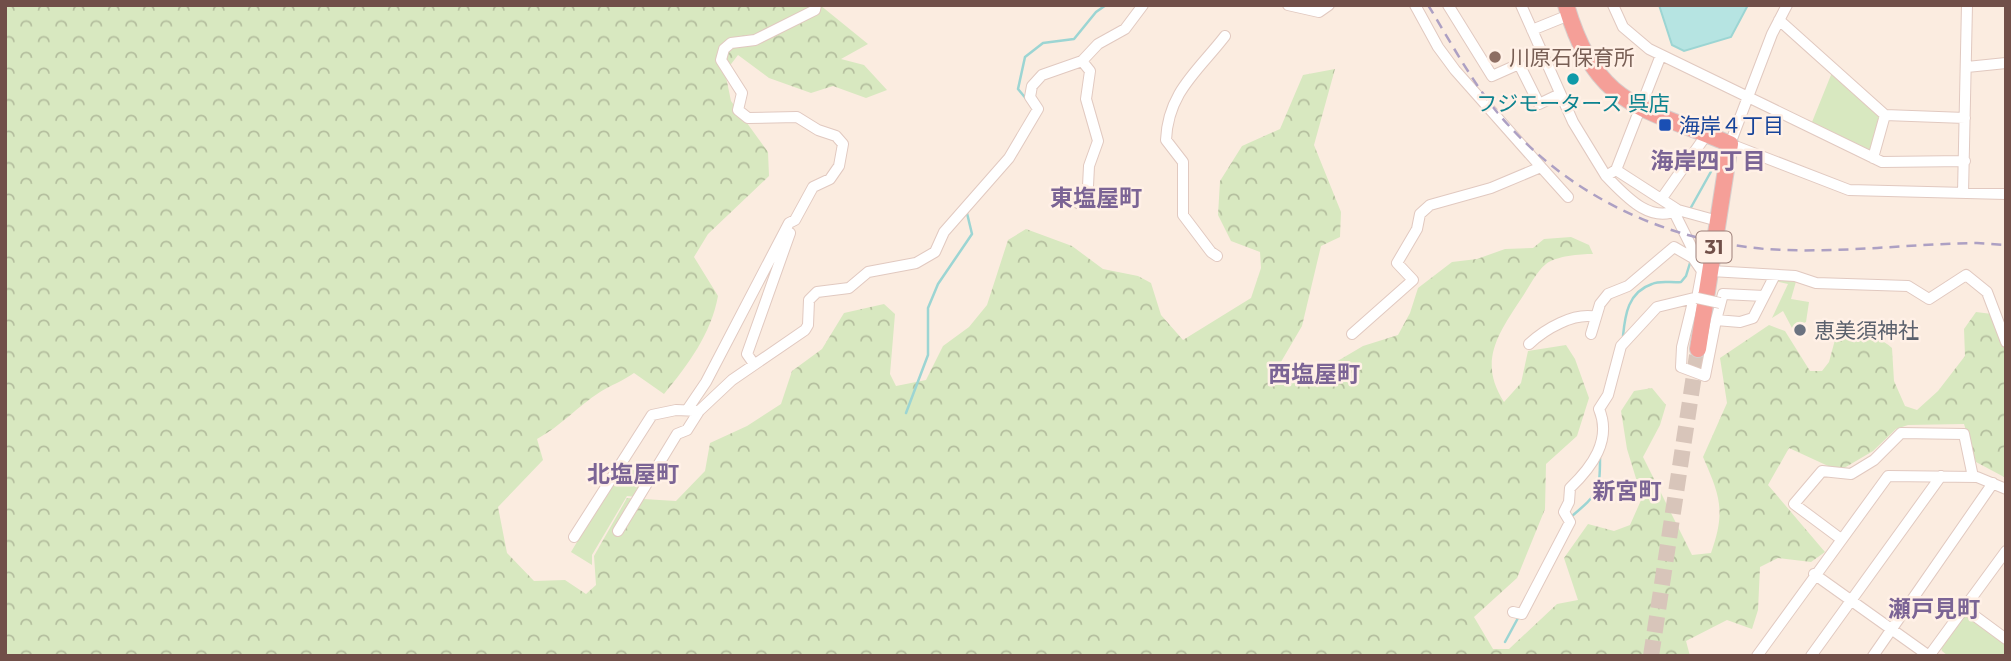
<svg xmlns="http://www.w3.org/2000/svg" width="2011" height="661" viewBox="0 0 2011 661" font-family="Montserrat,'Noto Sans JP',sans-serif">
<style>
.forest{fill:url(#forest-crowns)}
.park{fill:#d8e8c0}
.water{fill:#b6e4e2;stroke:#9cd5d3;stroke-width:2}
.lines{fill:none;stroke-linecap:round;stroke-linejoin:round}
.stream{stroke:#9cd5d3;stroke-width:2.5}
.highway-tunnel{stroke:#d8c5ba;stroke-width:16;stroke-dasharray:16 8;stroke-linecap:butt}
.minor-casing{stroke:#e1c9c0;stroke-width:12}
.highway-casing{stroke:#d7cecc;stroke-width:18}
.minor{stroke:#fff;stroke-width:10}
.highway{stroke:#f59f98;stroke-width:16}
.rail{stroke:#ada0c3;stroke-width:2.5;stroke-dasharray:10 7;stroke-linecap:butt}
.minor-bridge-casing{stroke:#e1c9c0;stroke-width:12;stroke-linecap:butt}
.minor-bridge{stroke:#fff;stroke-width:10}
.education-dot{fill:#8d6e63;stroke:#fff0e6;stroke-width:2.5}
.culture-dot{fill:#0f9aa8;stroke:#fff0e6;stroke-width:2.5}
.transit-dot{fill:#1a4fb4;stroke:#fff0e6;stroke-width:2.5}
.worship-dot{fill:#6b7280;stroke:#fff0e6;stroke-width:2.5}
.labels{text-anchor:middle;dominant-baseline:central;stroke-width:5;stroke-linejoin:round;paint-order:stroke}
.shield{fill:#fff0e6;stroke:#9c7f78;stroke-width:2}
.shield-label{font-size:19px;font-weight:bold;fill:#714f49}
.education-label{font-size:21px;fill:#785e54;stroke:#fff0e6;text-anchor:start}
.culture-label{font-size:21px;fill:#0d838f;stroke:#fff0e6}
.transit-label{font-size:21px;fill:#164399;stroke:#fff0e6;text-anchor:start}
.worship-label{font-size:21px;fill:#5b616d;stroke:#fff0e6;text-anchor:start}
.neighbourhood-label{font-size:23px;font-weight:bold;fill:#7b6495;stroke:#fff0e6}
</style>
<defs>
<pattern id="forest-crowns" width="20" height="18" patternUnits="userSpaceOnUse" patternTransform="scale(1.75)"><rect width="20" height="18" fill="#d8e8c0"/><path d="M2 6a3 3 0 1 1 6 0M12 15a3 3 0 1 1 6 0" fill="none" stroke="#b4be9e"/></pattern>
</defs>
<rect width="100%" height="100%" fill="#fbece0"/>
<!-- forest -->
<path class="forest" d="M5,5H820L868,44L841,59L864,65L887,90L866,98L833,86L811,93L769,78L738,55L725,72L731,101L768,152L769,176L708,234L694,257L718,296C711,334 688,365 664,394L634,373C623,381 611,385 600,392C578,406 561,426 537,439L543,460L498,507L507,553L534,581L565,580L586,594L596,585L594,556L627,498L676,501L705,471L710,443L747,426L781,404L792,371L822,349L844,313L884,304L895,314L890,374L896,386L926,380L943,346L969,327L987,305L1008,240L1026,229L1072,246L1103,269L1138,276L1151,283L1161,315L1183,340L1251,298L1261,268L1260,252L1231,241L1218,215L1220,181L1242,146L1280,129L1303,75L1335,69L1314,145L1341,212L1340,237L1321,246L1302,326L1278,367L1297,385L1363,346L1398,335L1410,313L1418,288L1452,262L1477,259L1505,249L1533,248L1544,239L1571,237L1589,245L1593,254C1580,254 1556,256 1546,264C1536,272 1528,289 1521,299C1498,334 1478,362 1504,402L1521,383L1528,351L1566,345L1575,359L1589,398L1577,436L1546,464L1545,509L1517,578L1474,617L1493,649H1509L1557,604L1578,600L1564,558L1588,524L1614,531L1630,525L1642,498L1627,449L1621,411L1634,391L1652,388L1666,405L1660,425L1643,457L1692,555L1711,553C1726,511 1720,496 1703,457L1727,403L1720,358L1769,325L1785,331L1810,371H1822L1829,362L1836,336C1854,328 1879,336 1892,348L1894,381L1905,406L1917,410L1938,391L1965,356L1964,329L1976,312L1992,314L2006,346V478L1976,462L1964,424L1908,425L1896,429L1873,451L1839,471L1789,448L1768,485L1825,552L1811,562L1778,558L1760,567L1758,610L1752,629L1727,620L1686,641L1690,656H5Z"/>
<!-- park -->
<path class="park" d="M1833,70L1884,116L1872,156L1810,127Z
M1797,278L1791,299L1809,302L1806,322L1792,328L1783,311L1772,318L1788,284L1774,281Z
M624,463L648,481L637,497L627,496L592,555V565L571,552Z
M1967,611L2006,640V656H1948L1942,651L1940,645Z"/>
<!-- water -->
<path class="water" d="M1659,5H1748L1731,37L1684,51L1672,45Z"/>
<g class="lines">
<!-- stream -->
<path class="stream" d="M1028,101L1018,89L1025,57L1043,43L1074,39L1096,12L1106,5
M1689,211L1718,159
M1623,336C1625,315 1628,292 1652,284C1660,280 1671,283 1681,282L1686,276L1690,263
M906,413L928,355V308L938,284L972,234L966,209
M1572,516C1598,494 1600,492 1600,458
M1505,642L1518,618"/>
<!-- highway-tunnel -->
<path class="highway-tunnel" d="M1651,656L1698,349"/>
<defs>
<path id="minor" d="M1288,5L1319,12L1329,5
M1415,5L1438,47L1455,70L1541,167
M1448,5L1492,76L1519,64L1539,104L1560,94
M1521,5L1573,122L1606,176L1616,170L1661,55
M1613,5L1623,27L1649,49L1882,162L1965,161
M1787,5L1772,34L1730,144L1849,190L2006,194
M1779,20L1885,115L1965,118
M1532,30L1569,15
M1967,67L2006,63
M1873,158L1885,115
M1616,170L1678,210L1718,221
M1606,176C1625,195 1649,224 1678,210
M1963,193L1967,5
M1662,198L1707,134
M1078,203L1088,186L1089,166L1098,141L1086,99L1090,71L1082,61
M1674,212L1691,246L1693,258
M1217,256L1211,252L1183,215V162L1166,140C1168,92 1198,71 1225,36
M1711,271L1795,276L1816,283L1908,286L1929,299L1966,275L1987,292L2006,342
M1764,296L1723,294L1716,320L1740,322L1753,318L1775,275
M1352,334L1413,280L1397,263L1417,229L1420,214L1430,205L1491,188L1541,167L1568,197
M1591,334L1600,304L1608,294L1628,286L1674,247L1693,258L1702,271L1697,298
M1529,344C1545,329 1574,312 1596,317
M754,364L747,354L790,233
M687,410L706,382L789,223L795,220L813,187L830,179L839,166L843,144L836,136L818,130L797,117L748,118L738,110L742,93L721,60L724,49L731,43L755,40L815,10L816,5
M618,531L677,434L687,430L699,411
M574,537L652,415L676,410L699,411L732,380L805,330L808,325L809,300L817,292L849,288L868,272L916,263L935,252L944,232L1009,158L1038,109L1030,97L1032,86L1042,75L1082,61L1098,44L1125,29L1143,5
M1841,539L1794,504L1822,471L1851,474L1874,460L1901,433L1964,434L1973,477
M1814,574L1929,656
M1964,608L2006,639
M1513,612L1522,614L1570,522L1564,512L1569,502L1570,488C1592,467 1612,440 1599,409L1608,395L1621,346L1657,307L1694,298L1682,347L1681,367L1705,376L1716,320
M1757,656L1888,476L1977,477L2006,489
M1811,656L1941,476
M1873,656L1993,483
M1929,656L2006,551"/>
<path id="highway" d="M1566,5C1597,109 1642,106 1730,144L1698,349"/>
</defs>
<!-- minor casing -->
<use href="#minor" class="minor-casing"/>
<!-- highway casing -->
<use href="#highway" class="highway-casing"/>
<!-- minor -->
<use href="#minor" class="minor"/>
<!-- highway -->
<use href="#highway" class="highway"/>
<!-- rail -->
<path class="rail" d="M1428,5C1450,41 1471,80 1497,112C1564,193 1661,240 1765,249C1835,254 1907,244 1977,243L2006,245"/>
<defs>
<path id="minor-bridge" d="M1697,298L1720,303"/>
</defs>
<!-- minor-bridge casing -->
<use href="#minor-bridge" class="minor-bridge-casing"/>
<!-- minor-bridge -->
<use href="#minor-bridge" class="minor-bridge"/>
</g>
<!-- markers -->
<circle class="education-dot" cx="1495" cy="57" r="7"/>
<circle class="culture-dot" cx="1573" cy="79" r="7"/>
<rect class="transit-dot" x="1658" y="118" width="14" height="14" rx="3.5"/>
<circle class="worship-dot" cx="1800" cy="330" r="7"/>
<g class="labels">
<!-- shield labels -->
<rect class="shield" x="1696.5" y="231.5" width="35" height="31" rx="5"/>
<g class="shield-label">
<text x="1714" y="247">31</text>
</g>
<!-- education labels -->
<g class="education-label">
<text x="1509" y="57">川原石保育所</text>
</g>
<!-- culture labels -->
<g class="culture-label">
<text x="1573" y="103">フジモータース 呉店</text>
</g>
<!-- transit labels -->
<g class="transit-label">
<text x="1679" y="125">海岸４丁目</text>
</g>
<!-- worship labels -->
<g class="worship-label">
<text x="1814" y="330">恵美須神社</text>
</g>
<!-- neighbourhood labels -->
<g class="neighbourhood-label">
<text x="1708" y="161">海岸四丁目</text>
<text x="1096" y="198">東塩屋町</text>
<text x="1314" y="374">西塩屋町</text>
<text x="633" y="474">北塩屋町</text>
<text x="1627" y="491">新宮町</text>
<text x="1934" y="609">瀬戸見町</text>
</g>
</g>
<!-- border -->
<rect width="2011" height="661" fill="none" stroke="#714f49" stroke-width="14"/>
</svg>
